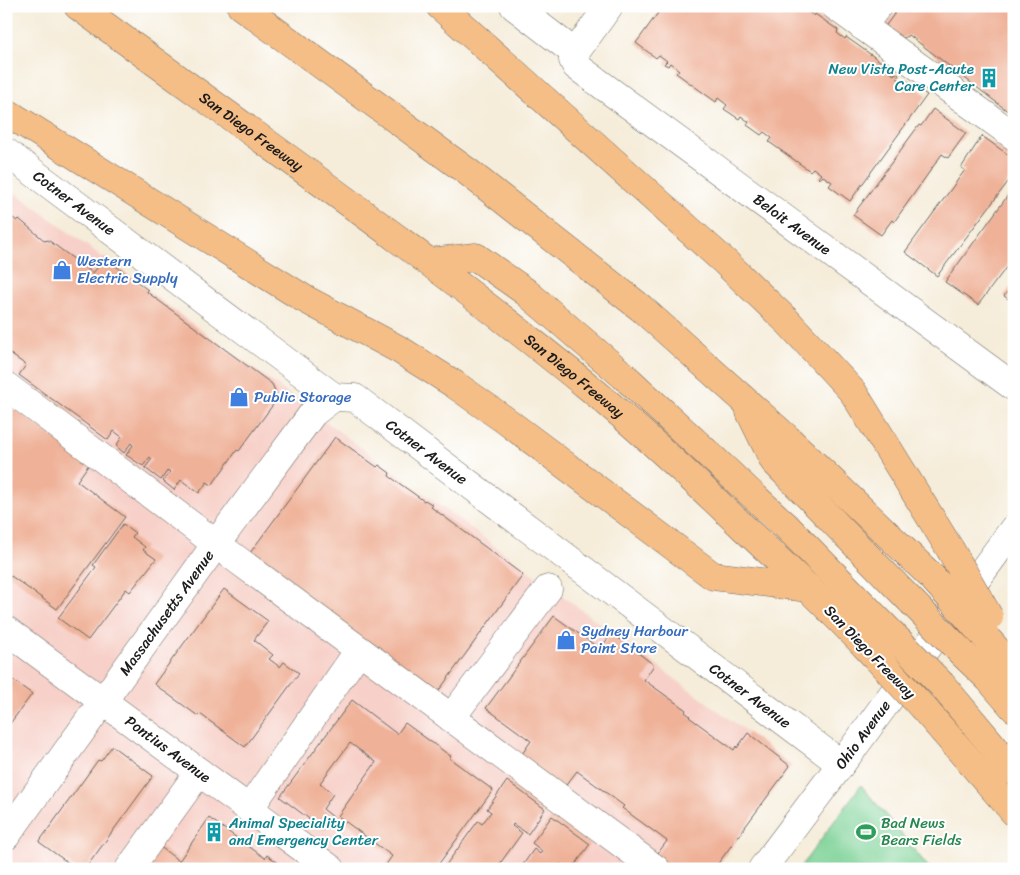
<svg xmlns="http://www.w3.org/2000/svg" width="1020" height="875" viewBox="0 0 1020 875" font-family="Sriracha,sans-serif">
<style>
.built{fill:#f7d1c9}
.green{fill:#7bd195;stroke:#4c7658}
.building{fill:#efb197}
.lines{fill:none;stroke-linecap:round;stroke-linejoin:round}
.minor-casing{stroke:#68655e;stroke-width:29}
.highway-casing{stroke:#68655e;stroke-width:29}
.minor{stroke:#fff;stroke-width:28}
.highway{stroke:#f6be87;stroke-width:28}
.highway-bridge-casing{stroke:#68655e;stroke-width:29;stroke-linecap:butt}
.highway-bridge{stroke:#f6be87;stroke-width:28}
.labels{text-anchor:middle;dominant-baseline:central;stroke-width:4;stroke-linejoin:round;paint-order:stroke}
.culture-label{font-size:15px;fill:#0d838f;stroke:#fff;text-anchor:end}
.street-label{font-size:15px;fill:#1c1c1c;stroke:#fff}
.shop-label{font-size:15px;fill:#366cbe;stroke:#fff;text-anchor:start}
.leisure-label{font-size:15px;fill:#27864d;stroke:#fff;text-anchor:start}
</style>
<rect width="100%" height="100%" fill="#fff"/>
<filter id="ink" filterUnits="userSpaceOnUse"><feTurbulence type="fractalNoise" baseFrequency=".02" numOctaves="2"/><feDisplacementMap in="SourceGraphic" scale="10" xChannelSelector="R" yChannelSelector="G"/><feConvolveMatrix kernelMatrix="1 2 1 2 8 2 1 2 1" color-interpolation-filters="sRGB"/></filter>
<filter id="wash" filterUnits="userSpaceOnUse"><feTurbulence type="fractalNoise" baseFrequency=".0096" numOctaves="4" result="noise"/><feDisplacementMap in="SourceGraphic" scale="20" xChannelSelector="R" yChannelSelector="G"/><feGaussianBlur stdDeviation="1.12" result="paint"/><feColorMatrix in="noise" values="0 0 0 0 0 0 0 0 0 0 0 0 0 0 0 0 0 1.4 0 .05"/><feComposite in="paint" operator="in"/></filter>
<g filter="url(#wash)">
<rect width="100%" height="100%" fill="#f5ecd9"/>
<!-- built -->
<path class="built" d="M6,186L792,765L716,869H6Z"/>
<!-- green -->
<path class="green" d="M861,785L930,869H799Z"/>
<g id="blocks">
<!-- building -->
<path class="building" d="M663,6H805L807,8L806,10L814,16L815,14L838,30L837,33L845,39L846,37L887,66L885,68L894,75L895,73L899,75L897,78L904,83L906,80L927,95L850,201L829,186L832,182L823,176L820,179L818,178L821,174L813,168L810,171L769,142L772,138L764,132L761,135L747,125L749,122L741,116L739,119L724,109L727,105L718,98L716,102L676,73L679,70L670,63L668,66L664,64L667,61L659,55L656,58L636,43Z
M900,6H1014V116L909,35L898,41L884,28Z
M933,109L966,133L948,158L942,154L894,222L892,220L881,235L853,215L919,125L921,126Z
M982,136L1014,159V174L937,276L905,252L965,170L961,168Z
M1014,187V257L978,305L945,282Z
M6,213L17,221L19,219L45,241L48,240L93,273L105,258L148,290L147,292L272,384L276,393L275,402L239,451L237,450L212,485L207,482L199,493L181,480L174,490L163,481L170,472L168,470L161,480L145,468L152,459L150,457L143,466L126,455L133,445L131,443L124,453L116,446L122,437L114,431L108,440L19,375L26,365L6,351Z
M1014,283V303L1004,296Z
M6,403L90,463L77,481L125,517L57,609L11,576L6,583Z
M335,437L377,467L379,465L390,473L389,476L424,501L425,500L433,505L431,507L523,575L435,696L247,557Z
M123,524L135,533L132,537L145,547L143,550L156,559L130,592L126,589L88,640L58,618L96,567L93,565Z
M224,589L268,621L254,640L273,655L269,659L280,667L284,662L299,673L245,747L200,714L198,716L154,684Z
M554,616L600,649L612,633L654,665L644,680L686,710L685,712L690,716L689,717L734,750L736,746L737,748L748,733L790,766L714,869H671L655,857L667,841L622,808L624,806L577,771L563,789L520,757L531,741L486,708Z
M6,675L32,694L6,729Z
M352,700L397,734L405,723L449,755L451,756L449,758L493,790L435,869H383L392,856L338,816L376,762L350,743L320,783L333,794L323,809L333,817L324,830L280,797Z
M112,746L153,776L85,869H77L39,842L98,760L101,761Z
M507,781L545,809L528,834L513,824L512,826L522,833L496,869H443L478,821L482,824L491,812L487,809Z
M552,816L590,844L572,869H566L560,864L556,869H520L534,849L540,854L542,851L532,843Z
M209,818L265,858L267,855L287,869H143L159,846L179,861Z"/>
</g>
</g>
<g filter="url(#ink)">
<use href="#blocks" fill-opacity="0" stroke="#68655e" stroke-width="1"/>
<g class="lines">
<defs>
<g id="minor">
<path d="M514,6L575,53"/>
<path id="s1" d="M609,6L575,53L573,60L576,66L1014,387"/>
<path d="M835,6L1014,136"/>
<path d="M862,26L878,6"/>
<path id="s2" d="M6,152L334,397L355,398L841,764"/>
<path d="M6,386L235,558L656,869"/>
<path id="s3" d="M6,630L331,869"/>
<path d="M451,718L548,589"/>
<path d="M249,809L359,650"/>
<path id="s4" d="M6,836L216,544L313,413L334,397"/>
<path d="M129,869L199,772"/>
<path id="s5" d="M762,869L854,747L1014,528"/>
</g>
<g id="highway">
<path id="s6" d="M78,6C250,132 426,254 591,389C644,433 694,480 744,528C788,569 832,610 873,654"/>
<path d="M241,6L468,172L641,308L788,439L931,576"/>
<path d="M440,6L725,262L788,322L853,392L950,549"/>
<path d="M6,112L303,298L400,350L454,384L505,420L713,576L808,588"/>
<path d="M429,262L476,257L526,292L624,376L786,526L890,632"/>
<path d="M750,412L774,461L912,602"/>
<path d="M980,631L1014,669"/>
<path d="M963,654L989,679L1014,708"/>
<path d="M942,685L1014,771"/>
<path d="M924,709L1014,812"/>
</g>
</defs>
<!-- minor casing -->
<use href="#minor" class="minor-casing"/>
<!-- highway casing -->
<use href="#highway" class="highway-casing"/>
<!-- minor -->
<use href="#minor" class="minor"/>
<!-- highway -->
<use href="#highway" class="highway"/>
<defs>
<path id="highway-bridge" d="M950,549L989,617
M931,576L980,631
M912,602L963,654
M890,632L942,685
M873,654L924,709"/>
</defs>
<!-- highway-bridge casing -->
<use href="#highway-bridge" class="highway-bridge-casing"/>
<!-- highway-bridge -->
<use href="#highway-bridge" class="highway-bridge"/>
</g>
</g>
<!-- icons -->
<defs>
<symbol id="building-bare" viewBox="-9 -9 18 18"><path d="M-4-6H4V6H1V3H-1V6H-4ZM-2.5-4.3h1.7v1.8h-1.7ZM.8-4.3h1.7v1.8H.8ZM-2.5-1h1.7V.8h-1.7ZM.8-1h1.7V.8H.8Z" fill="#0f9aa8" stroke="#fff" stroke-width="2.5" paint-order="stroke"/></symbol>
<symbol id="shop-bare" viewBox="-9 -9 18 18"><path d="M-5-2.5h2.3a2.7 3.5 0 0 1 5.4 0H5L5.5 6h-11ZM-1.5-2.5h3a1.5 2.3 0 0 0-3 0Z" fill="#3f7fe0" stroke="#fff" stroke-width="2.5" paint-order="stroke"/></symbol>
<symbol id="stadium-bare" viewBox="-9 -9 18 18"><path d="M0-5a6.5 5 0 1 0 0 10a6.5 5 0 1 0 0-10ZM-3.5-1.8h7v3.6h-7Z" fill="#2e9e5b" stroke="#fff" stroke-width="2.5" paint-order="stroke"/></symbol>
</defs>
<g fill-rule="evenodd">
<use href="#building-bare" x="975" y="64" width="28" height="28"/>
<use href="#shop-bare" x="48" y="256" width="28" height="28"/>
<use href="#shop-bare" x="225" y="383" width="28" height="28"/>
<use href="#shop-bare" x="552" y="626" width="28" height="28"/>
<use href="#building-bare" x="200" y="818" width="28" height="28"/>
<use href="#stadium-bare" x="852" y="818" width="28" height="28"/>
</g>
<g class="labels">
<!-- culture labels -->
<g class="culture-label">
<text x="974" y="69">New Vista Post-Acute<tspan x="974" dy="17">Care Center</tspan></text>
<text x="229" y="823" text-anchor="start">Animal Speciality<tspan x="229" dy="17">and Emergency Center</tspan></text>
</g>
<!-- street labels -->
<g class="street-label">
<text stroke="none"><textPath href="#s6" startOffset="214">San Diego Freeway</textPath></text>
<text stroke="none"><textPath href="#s2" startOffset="85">Cotner Avenue</textPath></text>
<text stroke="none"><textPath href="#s1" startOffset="340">Beloit Avenue</textPath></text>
<text stroke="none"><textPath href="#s6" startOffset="619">San Diego Freeway</textPath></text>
<text stroke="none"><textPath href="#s2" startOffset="520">Cotner Avenue</textPath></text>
<text stroke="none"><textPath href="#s4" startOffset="275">Massachusetts Avenue</textPath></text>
<text transform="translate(870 652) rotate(46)">San Diego Freeway</text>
<text stroke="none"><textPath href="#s2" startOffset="925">Cotner Avenue</textPath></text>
<text stroke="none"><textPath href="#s5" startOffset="168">Ohio Avenue</textPath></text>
<text stroke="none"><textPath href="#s3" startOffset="201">Pontius Avenue</textPath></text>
</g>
<!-- shop labels -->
<g class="shop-label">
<text x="77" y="261">Western<tspan x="77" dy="17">Electric Supply</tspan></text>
<text x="254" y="397">Public Storage</text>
<text x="581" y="631">Sydney Harbour<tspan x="581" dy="17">Paint Store</tspan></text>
</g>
<!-- leisure labels -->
<g class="leisure-label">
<text x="881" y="823">Bad News<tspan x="881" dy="17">Bears Fields</tspan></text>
</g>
</g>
<!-- margin -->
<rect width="1020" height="875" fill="none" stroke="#fff" stroke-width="25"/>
</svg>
